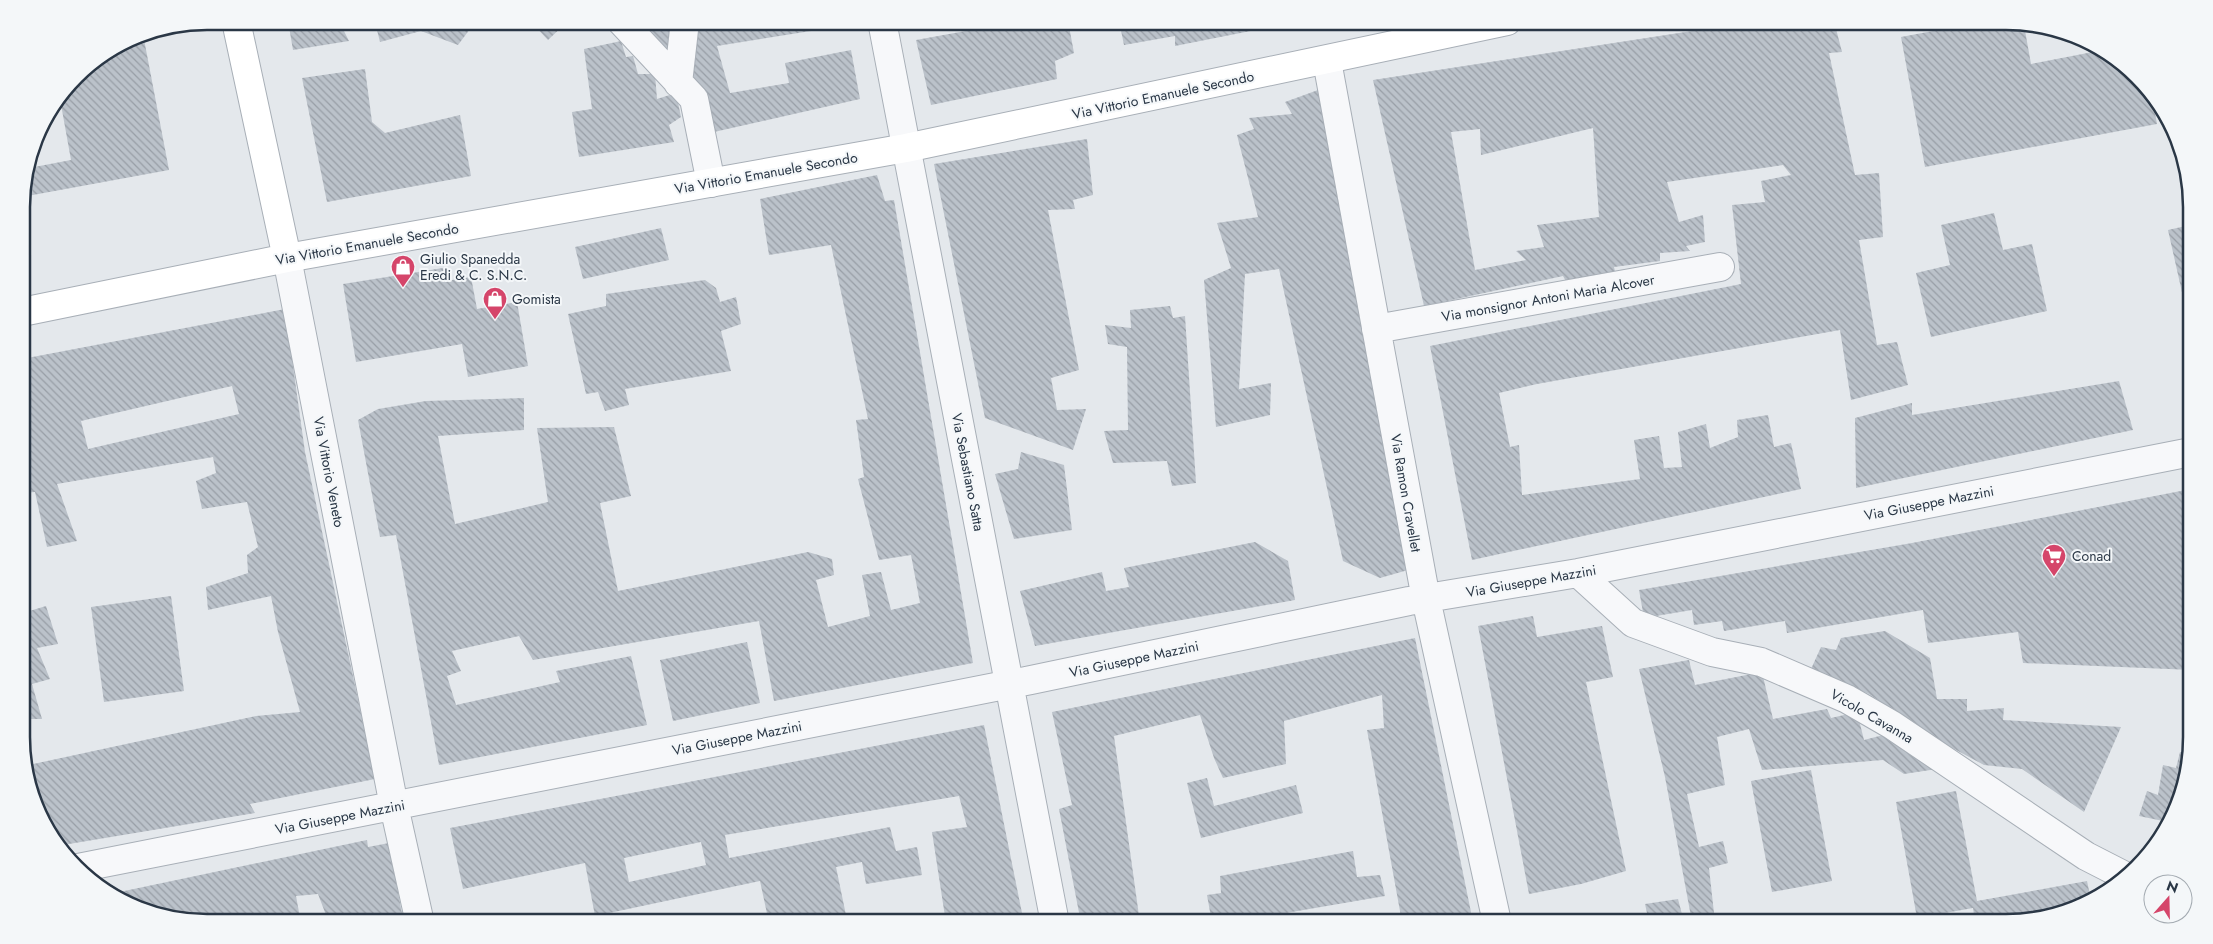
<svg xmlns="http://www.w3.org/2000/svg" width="2213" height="944" viewBox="0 0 2213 944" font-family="Jost,sans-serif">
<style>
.building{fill:url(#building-back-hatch);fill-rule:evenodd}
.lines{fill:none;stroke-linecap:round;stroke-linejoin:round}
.street-casing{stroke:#a8afb7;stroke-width:30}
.secondary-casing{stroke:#a8afb7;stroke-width:30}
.street{stroke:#f7f8fa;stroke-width:28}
.secondary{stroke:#fff;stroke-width:28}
.labels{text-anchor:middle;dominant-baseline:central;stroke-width:4;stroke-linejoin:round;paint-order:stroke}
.street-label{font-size:14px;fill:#2a3746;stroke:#f4f7f9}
.poi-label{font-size:14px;fill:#2a3746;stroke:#f4f7f9;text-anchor:start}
.rim{fill:none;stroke:#2a3746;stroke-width:2.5}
</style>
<defs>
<pattern id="building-back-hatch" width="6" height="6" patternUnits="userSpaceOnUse" patternTransform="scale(1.25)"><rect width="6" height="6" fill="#bbc2ca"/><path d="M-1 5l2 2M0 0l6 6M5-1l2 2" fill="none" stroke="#989ea6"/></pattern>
</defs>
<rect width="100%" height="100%" fill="#e4e8ec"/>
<!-- building -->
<path class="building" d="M288,21H476L458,45L421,31L380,42L376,26L342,27L349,41L293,50Z
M530,21H568L548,40Z
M640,21H678L674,49L667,51Z
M693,21H848L849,25L717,46L730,93L789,83L785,63L851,50L860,99L714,132L698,98L690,58Z
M1021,21H1068L1074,53L1055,61L1057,79L931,105L916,40Z
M1119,21H1296V22L1175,46V36L1124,45Z
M1757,21H1834L1842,52L1829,53L1855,175L1879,173L1883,237L1859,240L1877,345L1897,342L1908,385L1851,400L1840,330L1537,384L1499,393L1510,447L1519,445L1522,495L1640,479L1634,440L1659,436L1664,468L1682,467L1678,432L1706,424L1710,448L1738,437L1737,420L1768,415L1774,447L1791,443L1801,489L1472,560L1430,346L1741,284L1732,205L1765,202L1761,181L1791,175L1783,165L1667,182L1679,222L1703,215L1705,242L1686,246L1690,251L1660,253V261L1614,267L1616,276L1568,285L1563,276L1424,306L1373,80ZM1593,128L1599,217L1537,225L1544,247L1516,251L1526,260L1475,270L1451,132L1480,129L1481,155Z
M1986,21H2006L2024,25L2031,64L2103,50L2119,59L2151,91L2157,124L1925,167L1901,37Z
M143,34L169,170L22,197L29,168L71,160L60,99L84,67L136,35Z
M621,41L626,57L633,56L638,74H655L657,99L676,93L681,117L669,125L674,142L579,157L572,112L592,109L584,49Z
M365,69L372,122L385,133L460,115L471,176L327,202L302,78Z
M1318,90L1408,570L1380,578L1343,561L1279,269L1245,274L1239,389L1271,383L1270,415L1216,427L1204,280L1231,268L1217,223L1258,217L1237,135L1254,129L1249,118L1292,114L1285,102Z
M1087,139L1093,195L1073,200L1075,209L1048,210L1079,370L1051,378L1057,410L1086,409L1073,450L985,418L934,164Z
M877,175L885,201L894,200L973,663L774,701L759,621L533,660L519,636L452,651L461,671L447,676L456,705L560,682L556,671L631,656L647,725L439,765L396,535L380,537L358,420L378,409L426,401L524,398V430L438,436L455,524L548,502L537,428L614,427L631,496L600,503L618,591L808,552L832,559L834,575L816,580L828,627L870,616L862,575L881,572L891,610L920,603L911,555L879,560L858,479L864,477L856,420L868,419L831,245L769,255L760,199Z
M1994,213L2003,250L2032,244L2047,311L1931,337L1916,273L1950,265L1941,225Z
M2190,225L2191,328H2190L2168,230Z
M661,228L669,260L583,279L575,247Z
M443,268L446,281L471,277L477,309L517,302L528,366L468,377L462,344L356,362L343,284Z
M705,280L716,288L720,302L736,297L741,324L721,331L731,371L625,389L629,405L605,411L598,392L586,394L568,314L606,306V294Z
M1170,306L1173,318L1185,316L1196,483L1172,486L1167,461L1113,463L1104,431L1128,430L1127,347L1108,344L1105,325L1131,328L1130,310Z
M285,309L305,452L375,779L250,804L255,813L57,846L35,808L24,766L256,716L300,712L278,632L271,596L208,610L206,587L248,573L247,555L258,547L247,502L202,509L196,481L216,473L213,457L57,484L77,541L47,547L35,492L22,493V359ZM232,386L239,414L88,449L81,421Z
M2119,381L2133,430L1856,488L1855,418L1912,403V415Z
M1021,452L1064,465L1072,530L1014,539L995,474L1018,469Z
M2191,489L2192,670L2023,663L2018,632L1928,643L1923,610L1787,633L1785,621L1724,631L1722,621L1694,625L1692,610L1644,618L1639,590L1912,543Z
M1255,542L1288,561L1295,600L1035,646L1020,591L1102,572L1106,591L1129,587L1124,568Z
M171,596L184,691L104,702L91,607Z
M46,606L58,644L37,648L50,679L32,684L42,719H23V613Z
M1533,616L1537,637L1602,626L1613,677L1586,682L1626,871L1581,884L1529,894L1478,626Z
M1885,631L1930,658L1937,699H1967V711L2004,708L2003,720L2121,727L2084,812L2022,769L1984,765L1930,736L1869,694L1811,669L1821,647L1836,650L1841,638Z
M1415,638L1473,922H1402L1367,730L1384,728L1382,695L1284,721L1286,764L1223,778L1214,758L1200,715L1114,736L1140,923H1081L1059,809L1072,805L1052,712Z
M747,642L760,703L673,721L660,660Z
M1689,660L1695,685L1762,672L1773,719L1827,709L1831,718L1857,712L1864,740L1887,734L1937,769L1904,774L1883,760L1762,770L1749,729L1717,737L1725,785L1687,794L1699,847L1723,841L1728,863L1709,868L1715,922H1692L1665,777L1639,669Z
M984,725L1024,923H946L932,832L967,827L959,796L725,835L729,858L890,827L896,851L917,847L922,875L866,884L862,862L836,867L847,920L834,923H769L760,881L595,916L585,863L463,889L450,828ZM701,842L706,865L629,882L624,858Z
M2180,752L2189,753L2178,808L2162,835L2163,821L2139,816L2147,791L2158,795L2163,765L2176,768Z
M1811,770L1832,881L1772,892L1751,781Z
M1207,778L1214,806L1296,785L1303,813L1201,838L1187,783Z
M1956,791L1977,901L2087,881L2091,900L2066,913L2018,922H1975L1973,908L1917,918L1896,802Z
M367,840L368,847L389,843L403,919L382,923H329L318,894L296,896L301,923H265L264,915L249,917V923H207L136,909L110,894Z
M1353,851L1357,877L1380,875L1385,896L1227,923H1212L1207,895L1221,893L1220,876Z
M1678,899L1684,922H1649L1645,904Z
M548,917L549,923H523V922Z
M1570,919L1571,922H1554V921Z"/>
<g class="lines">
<defs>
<path id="street" d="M621,21L694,99L711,183
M882,21L1055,923
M1327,61L1426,599L1497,922
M678,83L685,21
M287,258L394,806L420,923
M1376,329L1720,267
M1578,573L1633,623L1712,652L1761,662L1847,699L1892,725L2086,856L2127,877
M78,868L1031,680L1409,601L1578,573L2191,452"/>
<path id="secondary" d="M236,21L287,258
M22,312L287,258L906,148L1507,21"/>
</defs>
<!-- street casing -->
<use href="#street" class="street-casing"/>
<!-- secondary casing -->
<use href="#secondary" class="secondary-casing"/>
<!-- street -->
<use href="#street" class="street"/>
<!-- secondary -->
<use href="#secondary" class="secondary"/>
</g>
<!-- icons -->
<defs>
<symbol id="shop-pin" viewBox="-11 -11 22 30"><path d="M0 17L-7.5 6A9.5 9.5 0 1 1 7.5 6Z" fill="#d5456a" stroke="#f4f7f9"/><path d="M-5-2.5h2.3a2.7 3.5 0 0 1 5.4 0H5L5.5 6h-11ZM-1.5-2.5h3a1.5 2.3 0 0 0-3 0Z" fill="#fff"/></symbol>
<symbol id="supermarket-pin" viewBox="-11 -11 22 30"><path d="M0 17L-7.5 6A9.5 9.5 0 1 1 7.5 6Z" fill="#d5456a" stroke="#f4f7f9"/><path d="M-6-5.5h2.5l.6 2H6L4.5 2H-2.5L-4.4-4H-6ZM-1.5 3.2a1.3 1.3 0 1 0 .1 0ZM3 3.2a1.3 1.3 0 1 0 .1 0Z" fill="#fff"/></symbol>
</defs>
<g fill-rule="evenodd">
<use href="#shop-pin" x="389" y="253" width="28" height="38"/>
<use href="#shop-pin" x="481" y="285" width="28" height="38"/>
<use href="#supermarket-pin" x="2040" y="542" width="28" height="38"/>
</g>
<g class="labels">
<!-- street labels -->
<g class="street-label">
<text transform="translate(1163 95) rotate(-12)">Via Vittorio Emanuele Secondo</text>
<text transform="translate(766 173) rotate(-10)">Via Vittorio Emanuele Secondo</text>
<text transform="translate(367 244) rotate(-10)">Via Vittorio Emanuele Secondo</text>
<text transform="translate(1548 298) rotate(-10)">Via monsignor Antoni Maria Alcover</text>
<text transform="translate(329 472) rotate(79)">Via Vittorio Veneto</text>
<text transform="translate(968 472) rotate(79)">Via Sebastiano Satta</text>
<text transform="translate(1406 493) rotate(80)">Via Ramon Cravellet</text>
<text transform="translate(1929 503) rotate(-11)">Via Giuseppe Mazzini</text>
<text transform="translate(1531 581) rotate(-10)">Via Giuseppe Mazzini</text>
<text transform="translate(1134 659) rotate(-12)">Via Giuseppe Mazzini</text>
<text transform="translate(1872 716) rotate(30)">Vicolo Cavanna</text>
<text transform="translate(737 738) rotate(-11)">Via Giuseppe Mazzini</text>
<text transform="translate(340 817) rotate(-11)">Via Giuseppe Mazzini</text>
</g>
<!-- poi labels -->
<g class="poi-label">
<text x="420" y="259">Giulio Spanedda<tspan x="420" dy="16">Eredi &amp; C. S.N.C.</tspan></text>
<text x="512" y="299">Gomista</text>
<text x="2072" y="556">Conad</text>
</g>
</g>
<!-- crop -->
<path d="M0 0H2213V944H0ZM207 30H2006A177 177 0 0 1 2183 207V737A177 177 0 0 1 2006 914H207A177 177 0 0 1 30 737V207A177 177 0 0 1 207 30Z" fill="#f4f7f9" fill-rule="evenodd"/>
<path class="rim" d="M207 30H2006A177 177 0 0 1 2183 207V737A177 177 0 0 1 2006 914H207A177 177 0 0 1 30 737V207A177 177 0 0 1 207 30Z"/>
<!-- north arrow -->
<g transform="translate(2168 899) rotate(20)"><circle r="24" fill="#f4f7f9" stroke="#a3aab1"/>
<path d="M0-4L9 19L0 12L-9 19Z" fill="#d5456a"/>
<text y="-8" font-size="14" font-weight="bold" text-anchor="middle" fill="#2a3746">N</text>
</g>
</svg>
